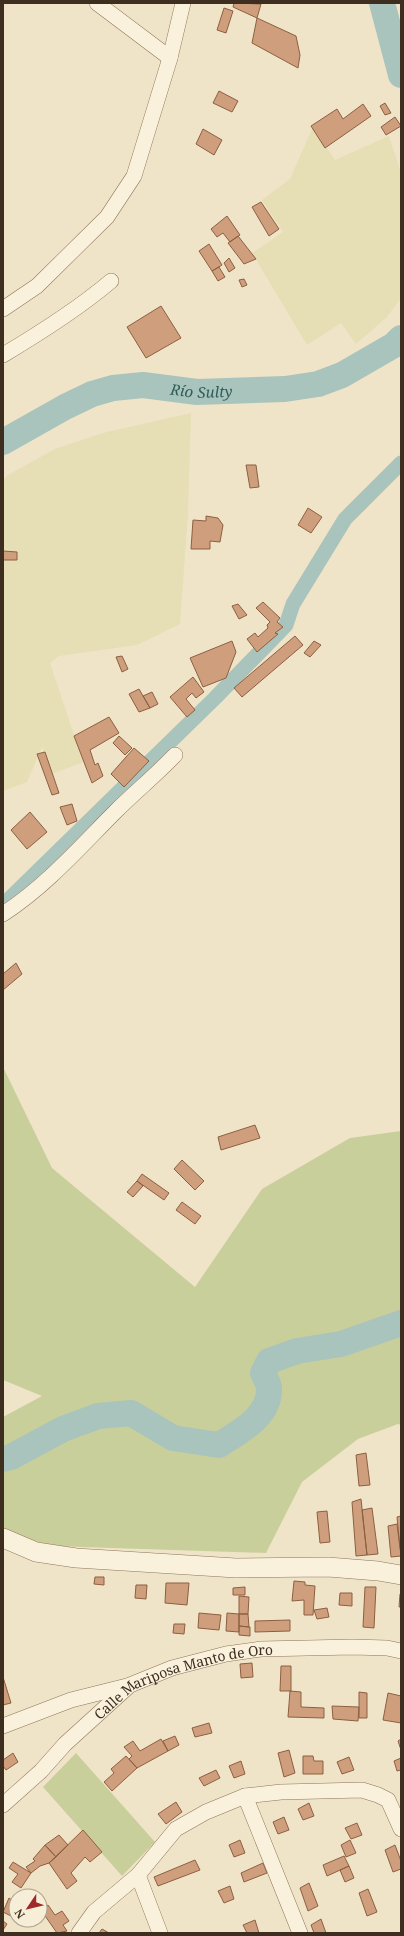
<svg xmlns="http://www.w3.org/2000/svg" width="404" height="1936" viewBox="0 0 404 1936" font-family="'Noto Serif',serif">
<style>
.farmland{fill:#e6deb5}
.green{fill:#c9cf9b}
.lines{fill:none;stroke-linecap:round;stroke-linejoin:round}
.canal{stroke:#a9c4bc;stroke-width:15}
.river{stroke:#a9c4bc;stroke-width:26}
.building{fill:#cf9f7d;stroke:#8d5f41}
.minor-casing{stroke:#8d765c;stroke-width:16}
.tertiary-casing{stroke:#8d765c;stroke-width:20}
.minor{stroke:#faf1dc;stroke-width:15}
.tertiary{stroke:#faf1dc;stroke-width:19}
.labels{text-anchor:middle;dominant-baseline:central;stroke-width:3;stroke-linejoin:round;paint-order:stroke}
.street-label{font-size:14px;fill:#3d2e20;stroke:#f7eed8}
.water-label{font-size:15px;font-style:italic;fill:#2f5d5a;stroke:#f7eed8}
</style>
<rect width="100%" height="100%" fill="#f0e4c8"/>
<!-- farmland -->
<path class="farmland" d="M313,127L335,160L389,136L401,173V298L387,317L356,344L341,323L307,345L252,253L283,232L262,200L290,179Z
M191,413L188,514L180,624L137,645L59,656L50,663L83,762L52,774L42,747L27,782L3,791V480L8,475L55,449L103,433Z"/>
<!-- green -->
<path class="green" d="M3,1067L52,1168L195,1287L262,1189L350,1138L401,1131V1425L398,1424L358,1439L302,1482L266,1553L52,1546L3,1531V1417L42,1396L3,1380Z
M76,1753L155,1842L122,1876L43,1787Z"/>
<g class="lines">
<!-- canal -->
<path class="canal" d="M3,903L8,900L215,698L286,625L293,604L345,519L401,463"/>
<!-- river -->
<g class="river">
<path d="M382,3L401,75"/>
<path id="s1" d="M3,442L65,407L92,394L113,388L143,385L197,392L285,389L318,384L342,375L394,345L401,338"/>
<path d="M3,1459L11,1457L63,1429L98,1416L131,1413L173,1438L219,1445C239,1432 270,1417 269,1388C269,1384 265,1378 263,1373L269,1361L297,1351L341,1344L401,1323"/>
</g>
</g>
<!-- building -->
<path class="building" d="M234,3L261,4L257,18L233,7Z
M224,8L233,11L226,33L217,30Z
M257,18L296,36L300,55L298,68L252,43Z
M219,91L238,101L232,112L213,103Z
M385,103L391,113L385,115L380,106Z
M363,104L371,116L325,148L311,126L337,109L343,119Z
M395,117L401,126L386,135L381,127Z
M203,129L222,140L214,155L196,144Z
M261,202L279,229L269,236L252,207Z
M227,216L240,235L230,242L223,233L217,237L211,229Z
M238,236L256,259L244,264L228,243Z
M209,244L222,265L212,271L199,251Z
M229,258L235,268L229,272L224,263Z
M219,267L225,277L218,281L212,271Z
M244,279L247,285L242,287L239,280Z
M161,306L181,338L146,358L127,327Z
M246,465H256L259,487L250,488Z
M308,508L322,517L311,533L298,525Z
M206,516L218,518L223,525L220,542L210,541V549H191L193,520L206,521Z
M3,551L17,552V560H3Z
M263,602L280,618L277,622L283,627L275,633L278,634L257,652L247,639L255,633L258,637L268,628L267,625L270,622L256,608Z
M238,604L247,615L239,619L232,606Z
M295,636L303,645L242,697L234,688Z
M232,641L236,652L226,678L203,687L190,658Z
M314,641L321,645L310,657L304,653Z
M122,656L128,669L122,672L116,657Z
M193,677L204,692L196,698L192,693L186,699L195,710L187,717L170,697Z
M139,689L150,708L139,712L129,694Z
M152,692L158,704L150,708L143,696Z
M109,717L119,733L90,750L95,765L98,763L103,776L92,783L74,736Z
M119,736L132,748L125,755L113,743Z
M134,748L149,761L124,787L111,774Z
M45,752L59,793L52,795L37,754Z
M72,804L77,821L67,825L60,807Z
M30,812L47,832L27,849L11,830Z
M16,963L22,974L3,990V974Z
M255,1125L260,1138L221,1150L218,1137Z
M182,1160L204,1181L195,1190L174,1169Z
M142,1174L169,1193L164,1200L137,1181Z
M137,1181L143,1186L133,1197L127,1192Z
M182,1202L201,1216L195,1224L176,1210Z
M366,1453L370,1485L359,1486L356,1455Z
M361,1499L367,1555L356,1556L352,1502Z
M372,1508L378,1554L367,1555L362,1510Z
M327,1511L330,1542L320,1543L317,1512Z
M401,1516V1548H400L397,1517Z
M397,1524L401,1556L391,1557L388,1526Z
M95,1577H104V1585L94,1584Z
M294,1581L305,1582V1585L315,1586L313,1615H304V1600L292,1601Z
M166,1583H189L187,1605L165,1603Z
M136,1585H147L146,1599L135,1598Z
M245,1587V1595H233V1588Z
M365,1587H376L374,1628L363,1627Z
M340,1593H352V1606L339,1605Z
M400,1594H401V1607H399Z
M239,1596L249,1597L248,1614H239Z
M327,1608L329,1617L317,1619L314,1610Z
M199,1613L221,1615L219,1630L198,1628Z
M227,1613L239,1614V1632L226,1631Z
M239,1614H248L249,1627L239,1626Z
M290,1620V1631L255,1632V1621Z
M174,1624H185L184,1634L173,1633Z
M239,1626L250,1627V1636L239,1635Z
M252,1663L253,1677L241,1678L240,1664Z
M281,1666H291V1691H280Z
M3,1677L11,1703L3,1705Z
M290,1691L301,1692V1707L324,1708V1718L288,1717Z
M359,1692L367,1693V1718H359Z
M388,1693L401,1696V1723L383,1720Z
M332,1706L359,1707L358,1721L333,1719Z
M209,1723L212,1733L195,1737L192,1728Z
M175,1736L179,1745L168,1751L163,1741Z
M161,1739L168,1751L137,1768L129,1759L132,1756L124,1747L133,1741L140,1751Z
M401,1739V1750L398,1741Z
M289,1750L295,1773L284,1777L278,1753Z
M13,1753L18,1762L6,1770L3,1766V1760Z
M126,1756L137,1768L112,1791L104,1782L114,1773L111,1769Z
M303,1756H313L314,1761H323V1774H303Z
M349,1757L354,1770L342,1774L337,1762Z
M401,1758V1770L397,1771L394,1761Z
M241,1761L245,1774L234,1778L229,1766Z
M216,1770L220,1778L204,1786L199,1778Z
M176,1802L182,1812L166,1824L158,1814Z
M309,1803L314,1816L303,1820L298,1809Z
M284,1817L289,1830L278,1834L273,1822Z
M357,1823L362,1835L351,1839L345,1828Z
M83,1830L102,1852L90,1862L85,1857L71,1873L77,1881L67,1889L49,1863Z
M59,1835L68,1845L56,1857L45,1845Z
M240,1840L245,1853L234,1857L229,1845Z
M350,1840L356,1853L346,1857L341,1845Z
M45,1845L56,1857L49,1863L40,1866L31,1873L26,1867L35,1861L33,1859Z
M395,1845L401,1861V1869L393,1872L385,1850Z
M344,1856L349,1866L327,1876L323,1865Z
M195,1860L200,1870L158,1886L154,1877Z
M13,1862L31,1873L21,1888L12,1882L18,1874L9,1868Z
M263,1863L267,1873L244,1882L241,1873Z
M349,1866L354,1878L345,1882L340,1870Z
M309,1883L318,1906L308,1911L300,1888Z
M230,1886L234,1899L224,1903L218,1891Z
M368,1889L377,1912L367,1916L359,1893Z
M9,1898L16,1903V1908L11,1916L3,1912Z
M48,1905L55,1915L62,1911L69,1921L63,1925L67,1931L57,1933L41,1910Z
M321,1919L326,1933H314L311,1925Z
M255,1920L259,1933H247L243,1925Z
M3,1921L7,1924L3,1930Z
M102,1929L109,1933H99Z"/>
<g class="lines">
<defs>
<g id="minor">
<path d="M97,3L170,58"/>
<path d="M3,309L37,286L107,217L134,176L170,58L183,3"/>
<path d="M3,355C40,333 78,309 111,281"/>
<path d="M3,914C46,886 80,847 115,812C135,792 156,775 175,755"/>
<path d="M3,1726L71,1700L127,1686"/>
<path d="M245,1796L300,1933"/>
<path id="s2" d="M3,1805L41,1771L65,1744L130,1685L172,1668L226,1654L261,1649L353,1647L387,1648L401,1651"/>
<path d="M138,1875L160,1933"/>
<path d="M79,1933L94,1912L138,1875L176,1829L206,1812L245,1796L281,1792L362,1790L378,1795L388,1800L401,1829"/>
</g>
<path id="tertiary" d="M3,1538L36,1552L76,1558L236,1568L328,1567L378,1571L401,1575"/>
</defs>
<!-- minor casing -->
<use href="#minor" class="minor-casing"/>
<!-- tertiary casing -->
<use href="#tertiary" class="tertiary-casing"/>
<!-- minor -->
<use href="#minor" class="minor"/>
<!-- tertiary -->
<use href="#tertiary" class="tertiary"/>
</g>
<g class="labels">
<!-- street labels -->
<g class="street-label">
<text stroke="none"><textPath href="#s2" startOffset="226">Calle Mariposa Manto de Oro</textPath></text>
</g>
<!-- water labels -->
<g class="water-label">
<text stroke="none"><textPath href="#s1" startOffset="212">Río Sulty</textPath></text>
</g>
</g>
<!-- border -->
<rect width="404" height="1936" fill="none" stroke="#3d2e20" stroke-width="8"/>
<!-- north arrow -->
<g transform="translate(28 1908) rotate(235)"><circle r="19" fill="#f7eed8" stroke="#ada18e"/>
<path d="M0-3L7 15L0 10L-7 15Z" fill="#9e2a2b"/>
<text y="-6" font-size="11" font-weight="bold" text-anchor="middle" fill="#3d2e20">N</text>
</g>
</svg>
